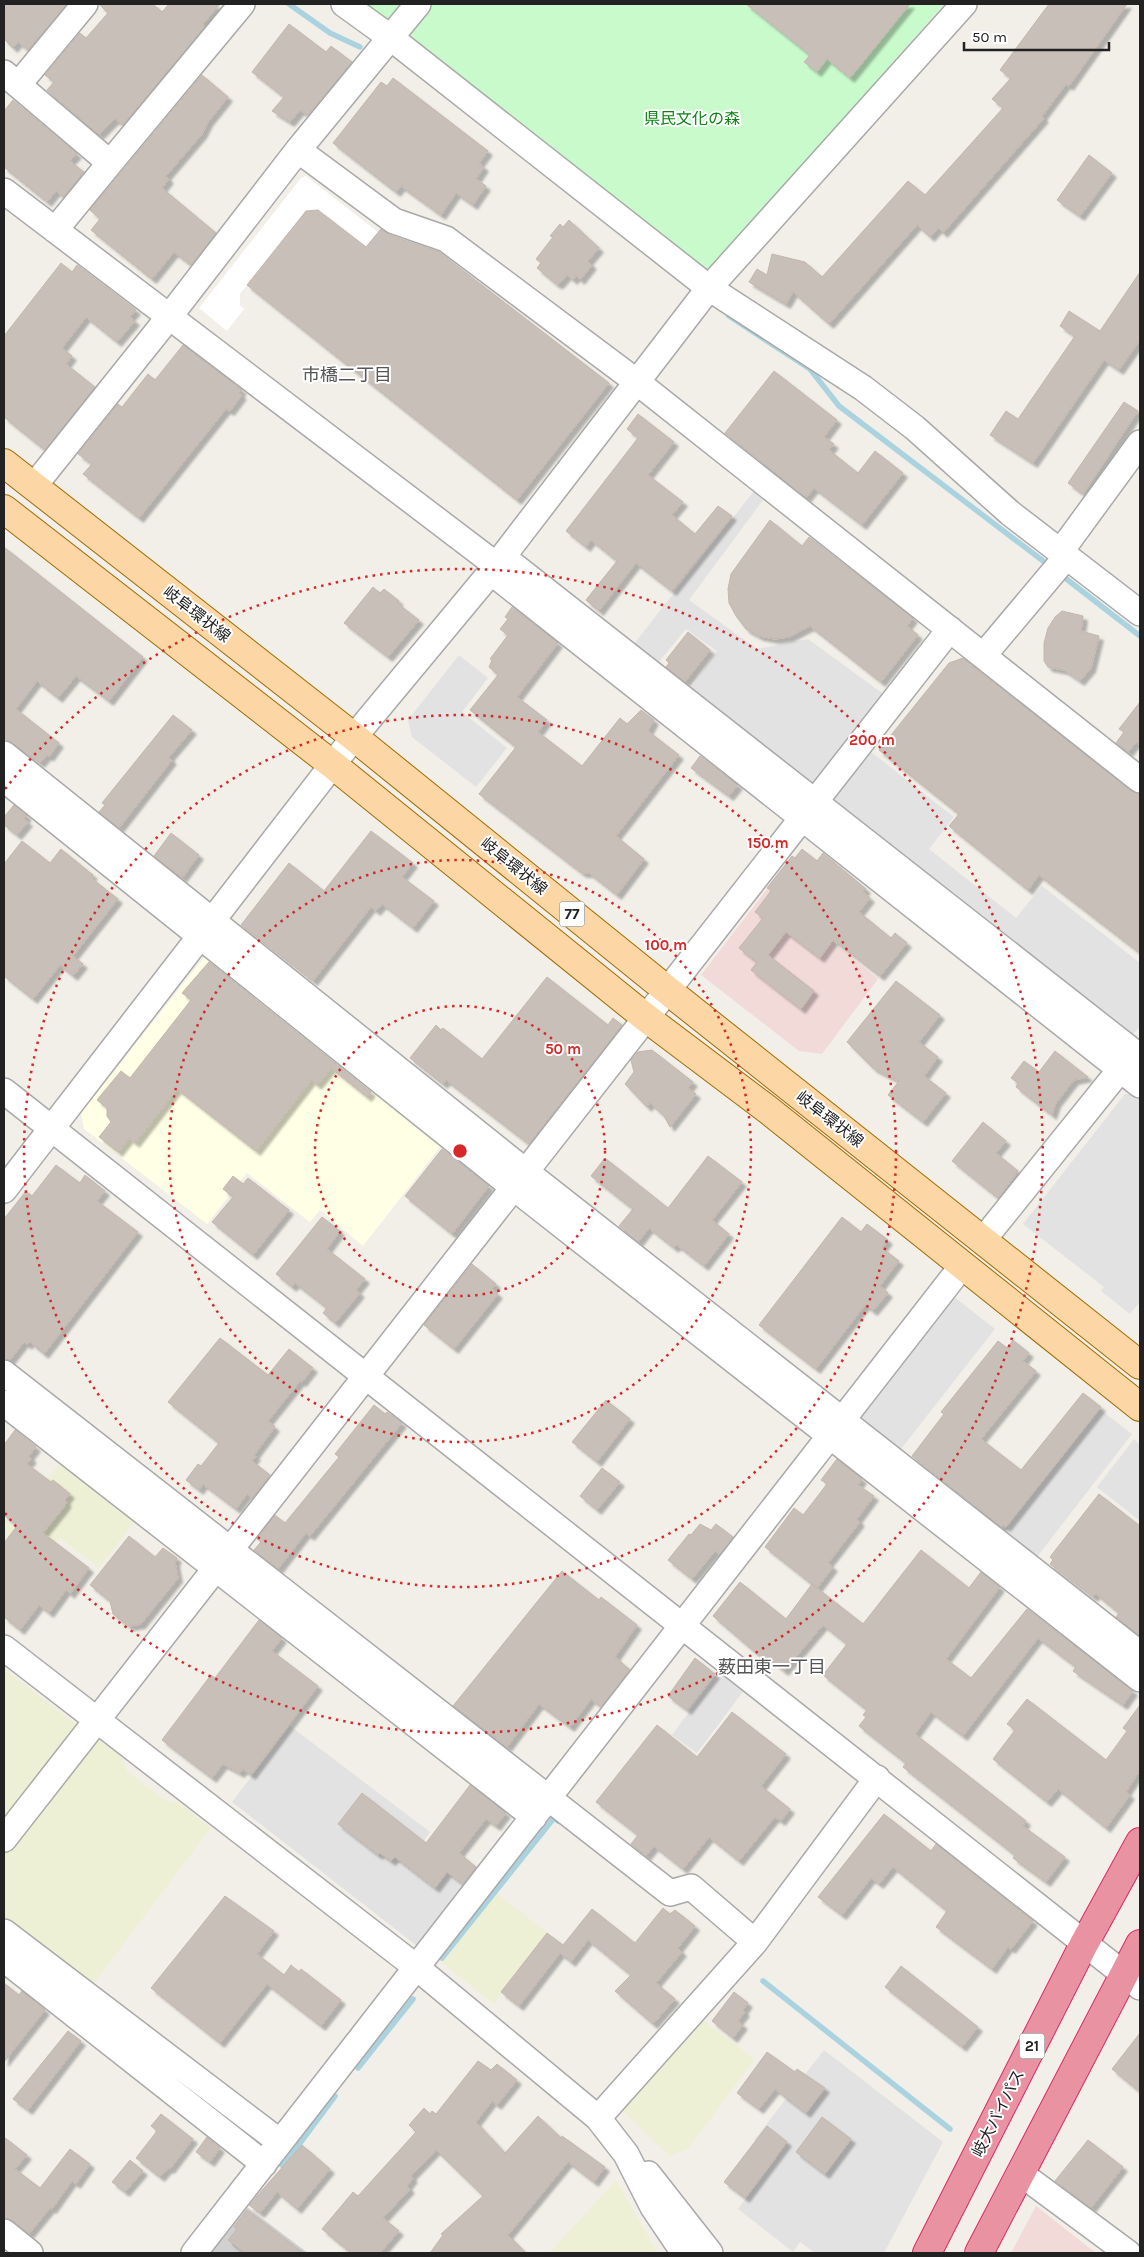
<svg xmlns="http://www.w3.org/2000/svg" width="1144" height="2257" viewBox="0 0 1144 2257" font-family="Karla,'Noto Sans JP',sans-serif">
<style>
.commercial{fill:#f2dad9}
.education{fill:#ffffe5}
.religious{fill:#d0d0d0}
.farmland{fill:#eef0d5}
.park{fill:#c8facc}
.parking{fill:#e2e2e2}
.pier{fill:#fff}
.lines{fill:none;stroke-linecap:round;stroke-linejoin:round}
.stream{stroke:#aad3df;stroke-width:5.5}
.building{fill:#c7bfb8;stroke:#c4b6ab;filter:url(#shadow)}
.minor-casing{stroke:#a9a9a9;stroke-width:28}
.major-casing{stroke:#a06b00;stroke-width:30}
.highway-casing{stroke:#dc2a67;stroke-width:30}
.minor{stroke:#fff;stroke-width:25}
.major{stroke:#fcd6a4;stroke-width:28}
.highway{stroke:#e892a2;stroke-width:28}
.ring{fill:none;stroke:#d62828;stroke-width:2.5;stroke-dasharray:2.5 5}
.labels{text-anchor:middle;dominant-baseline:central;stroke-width:4;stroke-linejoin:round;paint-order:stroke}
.shield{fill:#fff;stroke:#646464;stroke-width:1}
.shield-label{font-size:15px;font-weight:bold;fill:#222}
.park-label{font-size:16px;fill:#0c8416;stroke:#fff}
.street-label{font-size:16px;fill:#222;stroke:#fff}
.neighbourhood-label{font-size:18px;fill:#555;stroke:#fff}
.centre{fill:#d62828;stroke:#fff;stroke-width:2.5}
.ring-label{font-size:15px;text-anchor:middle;font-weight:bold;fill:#d62828;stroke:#fff;stroke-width:4;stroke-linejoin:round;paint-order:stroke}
</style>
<defs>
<filter id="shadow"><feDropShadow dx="4.5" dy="4.5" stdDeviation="1" flood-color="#0004"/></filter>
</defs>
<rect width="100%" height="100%" fill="#f2efe9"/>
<!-- commercial -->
<path class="commercial" d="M767,889L878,979L822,1054L799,1051L701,975Z
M1036,2206L1096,2253H1011Z"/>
<!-- education -->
<path class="education" d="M209,951L448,1137L363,1246L320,1210L310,1222L247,1173L207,1224L84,1129L81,1113Z"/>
<!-- religious -->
<path class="religious" d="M243,2204L308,2253H204Z"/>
<!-- farmland -->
<path class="farmland" d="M64,1458L139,1516L99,1568L60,1538L4,1609V1518L13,1525Z
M4,1669L81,1728L4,1825Z
M92,1735L122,1757L127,1771L168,1802H178L211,1828L89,1990L4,1924V1846Z
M486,1885L549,1934L494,2004L433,1956Z
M693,2013L755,2059L689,2148L669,2156L621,2109Z
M616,2180L658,2253H549Z"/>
<!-- park -->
<path class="park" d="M360,4H944L707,274Z"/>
<!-- parking -->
<path class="parking" d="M754,491L763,500L689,600L757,649L808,639L893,701L817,792L687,694L717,651L686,629L654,668L630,649Z
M459,655L488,678L462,712L507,748L476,787L412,737L408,720Z
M866,748L954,817L929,849L1016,918L1042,886L1140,963V1026L1130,1038L825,811Z
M1125,1094L1140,1096V1302L1130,1314L1101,1291L1104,1287L1023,1224Z
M953,1296L995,1329L897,1454L855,1421Z
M1098,1408L1132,1434L1033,1562L999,1535Z
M1134,1439L1140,1445V1521L1097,1487Z
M720,1670L745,1689L697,1753L672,1735Z
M290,1726L430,1832L417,1850L473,1892L426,1953L232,1802Z
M824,2050L943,2142L884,2253H815L800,2242L793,2252L738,2209L777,2158L754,2140Z"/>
<!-- pier -->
<path class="pier" d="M306,176L378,232L366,247L306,211L240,294V305L244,309L227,331L199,308L301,178Z"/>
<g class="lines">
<!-- stream -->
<path class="stream" d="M289,4L330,33L360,47
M729,316L810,369L839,406L1051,567
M1060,574L1140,636
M442,1958L554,1818L558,1821
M763,1981L950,2129
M358,2068L413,1999
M276,2160L283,2166L335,2096"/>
</g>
<!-- building -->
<path class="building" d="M4,4H67L28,50L18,42L13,48L4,39Z
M99,4H153L162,12L169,4H220L203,24L205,26L123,125L115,119L99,135L47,90L54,82L45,75L80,33L86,38L108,13Z
M746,4H910L850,78L827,59L817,72L804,62L810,55Z
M1049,4H1127L1069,86L1066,84L1042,116L1044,118L943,233L938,228L930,237L917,225L829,324L793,292L786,304L749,282L757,269L767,275L772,254L805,262L822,277L908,181L925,195L1003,108L992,99L1011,78L1000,70Z
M289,24L326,52L331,46L352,62L308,115L300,110L290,122L272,111L284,97L252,72Z
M202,75L228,97L208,122L202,134L166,176L169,179L162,188L216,233L191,265L174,252L152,279L91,230L100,219L90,210Z
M393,78L488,151L479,163L484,167L476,179L486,186L473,205L456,193L441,215L401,186L396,192L333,143L381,82L387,86Z
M13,100L77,154L70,161L84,172L63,197L56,191L47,202L4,167V111Z
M1089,155L1112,173L1080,216L1057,200Z
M318,210L366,247L381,229L389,235L439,252L609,383L517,500L247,285L306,211Z
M569,220L599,248L588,261L592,265L580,280L576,276L573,280L567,275L559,284H556L537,268L541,263L536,259L553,237L550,236L560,224L563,227Z
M61,263L72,272L77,265L136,310L130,317L135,321L117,342L86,317L62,348L72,356L66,364L95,387L45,450L4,417V336Z
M1140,272V340L1119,370L1104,360L1033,463L990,435L1006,411L1018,419L1075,336L1060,326L1069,311L1100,331Z
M183,345L242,390L239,393L242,395L230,411L226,409L139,518L83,474L92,464L78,454L118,404L122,407L148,374L155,380Z
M774,371L837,420L824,437L834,444L829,450L858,473L875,451L903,473L862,525L814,488L806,498L725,433Z
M1124,402L1138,411L1083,494L1068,483Z
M638,414L674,442L648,475L683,502L672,515L695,534L718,506L732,516L672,591L636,563L599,611L586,600L617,561L591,540L586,547L566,531L638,438L627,429Z
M770,520L802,546L809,537L913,618L907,626L918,635L881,682L810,626L789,637L775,639L759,636L746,629L736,616L729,603L728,589L731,574Z
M4,547L143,657L109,701L76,676L58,698L37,681L16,709L59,743L49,757L47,755L40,763L4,738Z
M373,587L380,593L384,589L399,601L397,603L419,620L388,657L344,623Z
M512,607L558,643L517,697L547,720L538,732L582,766L620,718L627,724L641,710L654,720L648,731L679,755L616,836L644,859L617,895L589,873H582L479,794L516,747L470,710L498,675L489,667L492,660L490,659L508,635L500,629L508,619L505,617Z
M1062,611L1083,616L1081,631L1099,636L1091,668L1080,681L1064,670L1048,667L1044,661V643L1048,628L1055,617Z
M688,632L710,650L685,682L666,667L669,663L666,660Z
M963,658L1131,791L1140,794V953L1039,875L1028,890L949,826L959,814L879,750L949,663Z
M1140,702V745L1136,742L1128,752L1116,743L1124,732L1119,729Z
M173,715L192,730L169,757L172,760L119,828L99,812L105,805L102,803Z
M700,756L738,785L729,796L691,768Z
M14,805L27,816L24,819L28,822L17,835L4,825V817Z
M371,831L413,863L402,877L434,901L413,928L382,904L376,911L371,907L313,981L241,925L289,863L324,891Z
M171,833L199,855L182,878L154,856Z
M22,841L50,863L61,849L93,875L90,877L118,899L73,956L83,964L73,976L60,965L33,999L4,976V864Z
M802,849L817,861L823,853L866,889L863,892L870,898L859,912L891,938L895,933L907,943L880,976L833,940L820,958L786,932L768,955L814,991L801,1009L751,970L757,962L739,948L763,918L755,912L771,891L767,888L792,856L795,858Z
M209,962L371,1092L367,1097L331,1068L317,1085L311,1080L256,1151L177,1089L135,1143L129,1138L118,1152L99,1137L111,1122L107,1116V1108L97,1100L121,1071L130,1078L191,1000L182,993Z
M547,977L608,1025L613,1018L622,1025L529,1144L446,1080L443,1084L410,1058L436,1025L441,1030L443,1028L482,1059Z
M896,981L940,1015L919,1042L938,1057L924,1076L946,1093L923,1122L888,1095L899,1081L873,1068L847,1042Z
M652,1050L693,1082L688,1088L696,1094L670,1127L664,1116L650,1103L647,1107L625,1084L634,1072L631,1060L638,1052Z
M1055,1051L1088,1077L1074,1080L1056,1103L1052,1115L1016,1087L1018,1083L1011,1078L1024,1061L1039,1072Z
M983,1122L1006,1141L996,1153L1018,1171L998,1198L952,1161Z
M442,1149L489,1186L452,1234L405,1196Z
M708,1156L742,1182L712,1220L729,1234L704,1266L677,1245L674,1248L649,1228L638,1242L619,1226L633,1209L591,1176L605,1158L668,1208Z
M56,1165L80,1183L85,1175L105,1191L97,1201L138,1232L44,1354L30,1342L27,1345L24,1342L10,1360L4,1359V1219L26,1191L32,1196Z
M233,1176L243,1184L248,1178L289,1210L253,1255L212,1222L233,1197L223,1189Z
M322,1217L340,1231L327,1249L365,1279L356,1290L360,1293L335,1323L323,1313L327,1308L295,1283L292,1287L276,1274Z
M842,1217L861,1232L867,1224L888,1240L882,1248L899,1261L880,1286L888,1293L873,1311L865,1305L816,1369L759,1325Z
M472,1264L496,1284L492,1289L498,1294L454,1349L424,1325Z
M220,1338L268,1375L289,1349L313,1368L302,1382L300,1381L268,1421L275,1427L254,1455L256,1456L252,1461L270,1475L252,1498L247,1494L236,1509L203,1484L199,1490L186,1480L198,1464L201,1466L219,1443L168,1402Z
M1013,1340L1029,1353L1023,1361L1036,1371L981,1439L1021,1470L1083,1393L1101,1407L1006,1527L1003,1525L1001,1527L912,1456L944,1414L941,1412L998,1341L1007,1348Z
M606,1400L630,1419L597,1462L572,1442Z
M374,1405L385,1414L387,1412L402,1423L310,1536L306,1533L278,1569L254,1550L261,1542L257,1539L275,1515L285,1523L339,1457L335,1454Z
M15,1430L36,1447L29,1456L32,1459L27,1464L51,1482L53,1480L70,1494L65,1500L67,1502L64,1507L43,1533L89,1568L70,1594L66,1590L49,1613L39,1605L20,1630L4,1617V1543L17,1526L4,1515V1445Z
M837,1459L862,1479L858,1485L874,1496L857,1519L860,1522L828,1563L833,1567L817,1588L765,1547L794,1508L803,1515L827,1484L821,1480Z
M602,1468L620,1482L597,1510L580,1496Z
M1099,1494L1140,1526V1636L1116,1617L1119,1613L1096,1594L1093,1597L1050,1564L1053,1560L1050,1557Z
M700,1524L711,1530L716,1524L733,1537L719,1555L715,1551L692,1579L668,1560L689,1534L691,1535Z
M129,1536L155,1557L163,1548L177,1558L175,1562L178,1578L141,1624L129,1626L113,1614L110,1601L90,1585Z
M921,1550L969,1588L981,1572L1000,1587L946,1659L971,1678L1027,1609L1133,1691L1123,1705L1073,1671L1076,1667L1038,1638L963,1736L931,1712L915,1734L1026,1821L1023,1826L1065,1857L1046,1882L1013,1858L1015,1855L903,1767L906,1763L859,1726L866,1717L863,1715L867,1710L823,1675L847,1644L823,1625L784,1671L772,1661L771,1663L762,1658L713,1616L740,1582L786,1619L812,1584L863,1624Z
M562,1571L599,1600L601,1597L637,1625L615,1657L630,1670L601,1707L591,1699L570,1727L539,1704L507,1747L453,1706Z
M259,1620L282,1638L272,1651L318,1686L251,1775L243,1769L240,1773L223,1764L212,1778L162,1740L211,1675L215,1678Z
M695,1658L715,1674L687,1710L668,1696Z
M1027,1699L1106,1760L1127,1731L1123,1728L1140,1705V1770L1126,1792L1130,1795L1106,1828L1058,1789L1047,1802L993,1759L1015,1730L1007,1724Z
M732,1712L786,1754L761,1786L790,1809L781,1821L775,1817L739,1861L709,1837L683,1869L654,1846L646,1856L631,1844L638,1835L596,1802L657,1725L697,1757Z
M470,1785L506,1813L496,1826L486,1819L459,1853L476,1867L463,1884L447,1872L435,1888L395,1857L391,1861L380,1853L378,1855L338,1824L362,1793L426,1843Z
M884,1814L931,1851L936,1844L1033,1921L1011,1949L1008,1947L992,1969L936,1927L947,1911L893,1867L879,1884L871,1878L842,1915L818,1897Z
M225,1896L274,1931L257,1954L284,1975L291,1965L299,1972L301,1969L341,2000L321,2026L267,1984L220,2043L151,1988Z
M663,1908L670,1914L675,1910L695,1926L678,1948L682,1952L656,1983L675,1999L653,2024L615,1991L631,1975L588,1940L571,1962L560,1953L519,2006L501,1992L547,1933L563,1945L592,1909L635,1943Z
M901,1966L978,2027L962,2047L885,1987Z
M4,1983L19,1995L22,1991L45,2010L4,2062Z
M734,1992L748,2003L743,2010L745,2012L738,2021L743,2025L733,2038L712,2021Z
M68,2031L81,2041L28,2110L13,2099Z
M1140,2033V2092L1112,2069Z
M767,2052L795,2072L797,2069L825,2088L806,2113L775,2089L759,2109L737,2093Z
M478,2061L491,2070L497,2064L517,2080L497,2105L492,2101L476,2122L505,2153L538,2116L561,2138L562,2136L605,2167L594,2182L568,2162L508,2235L526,2253H430L443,2235L441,2234L483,2196L436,2150L411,2176L413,2178L407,2186L410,2189L383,2218L399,2231L380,2253H351L322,2229L353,2192L358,2196L416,2132L409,2125L424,2108L430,2114L432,2111L436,2114Z
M161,2114L193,2139L170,2169L168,2168L160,2177L136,2158L157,2131L151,2126Z
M822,2117L851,2139L825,2174L796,2152Z
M767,2126L787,2142L745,2198L724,2182Z
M4,2137L27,2155L15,2169L40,2188L70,2149L90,2164L76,2184L72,2181L52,2209L50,2208L29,2234L13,2221L4,2218Z
M207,2137L220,2148L210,2162L196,2152Z
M1088,2140L1123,2167L1091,2208L1055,2181Z
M302,2145L330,2169L297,2209L277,2192L260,2213L249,2205Z
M130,2160L143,2171L125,2192L112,2182Z
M247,2210L303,2253H245L228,2240L237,2229L234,2227Z"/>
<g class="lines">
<defs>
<path id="minor" d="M344,4L391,38L709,288L863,388L915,428L1010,513L1140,613
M4,73L110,163L242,4
M18,85L85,4
M298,150L394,221L446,239L637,382L1140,780
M4,191L496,565
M55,230L110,163
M34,486L169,317L298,150L418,4
M1061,551L1140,443
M503,557L1140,1057
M491,572L1140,1085
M983,656L1067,556
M4,754L525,1171L1140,1654
M4,779L513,1187L1140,1679
M4,1091L1140,1987
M4,1190L354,737L491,572L709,288L964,4
M983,1240L1131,1056
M4,1373L670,1893L691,1887L755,1942
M4,1403L534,1817
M4,1648L416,1967L598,2118L626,2154L653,2207L684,2253
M4,1839L950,629
M4,1932L280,2142
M4,1959L264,2164
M598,2118L755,1942L877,1778
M1020,2173L1128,2253
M648,2174L710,2253
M4,2232L30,2253
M194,2253L962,1266"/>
<path id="major" d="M4,463L354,737L667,990L1140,1365
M4,509L333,765L645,1017L767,1109L1140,1407"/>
<path id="highway" d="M927,2253L1084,1944L1140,1842
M979,2253L1140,1944"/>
</defs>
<!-- minor casing -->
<use href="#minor" class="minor-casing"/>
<!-- major casing -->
<use href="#major" class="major-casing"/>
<!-- highway casing -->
<use href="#highway" class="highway-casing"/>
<!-- minor -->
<use href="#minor" class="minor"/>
<!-- major -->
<use href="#major" class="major"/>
<!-- highway -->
<use href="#highway" class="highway"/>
</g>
<!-- distance rings -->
<g class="ring">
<circle cx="460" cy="1151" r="145"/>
<circle cx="460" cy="1151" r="291"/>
<circle cx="460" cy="1151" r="436"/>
<path d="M5 789A582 582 0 1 1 5 1513"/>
</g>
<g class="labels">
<!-- shield labels -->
<g class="shield">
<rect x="559.5" y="901.5" width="25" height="25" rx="4"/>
<rect x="1019.5" y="2033.5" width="25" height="25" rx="4"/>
</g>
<g class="shield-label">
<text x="572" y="914">77</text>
<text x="1032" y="2046">21</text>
</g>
<!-- park labels -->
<g class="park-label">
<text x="692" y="118">県民文化の森</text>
</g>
<!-- street labels -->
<g class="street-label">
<text transform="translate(197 614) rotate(38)">岐阜環状線</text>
<text transform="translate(514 866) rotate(39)">岐阜環状線</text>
<text transform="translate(830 1119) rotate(38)">岐阜環状線</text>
<text transform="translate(998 2113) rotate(-63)">岐大バイパス</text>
</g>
<!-- neighbourhood labels -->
<g class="neighbourhood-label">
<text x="347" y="375">市橋二丁目</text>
<text x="772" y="1667">薮田東一丁目</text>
</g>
</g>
<circle cx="460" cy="1151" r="8" class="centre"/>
<g class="ring-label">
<text x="872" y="745">200 m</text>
<text x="768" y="848">150 m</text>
<text x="666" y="950">100 m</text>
<text x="563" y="1054">50 m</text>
</g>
<!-- border -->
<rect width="1144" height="2257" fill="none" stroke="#222222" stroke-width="10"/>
<!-- scale -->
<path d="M964 42v8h145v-8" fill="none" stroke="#222222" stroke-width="2.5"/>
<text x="972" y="42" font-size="15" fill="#222222" stroke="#ffffff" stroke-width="4" paint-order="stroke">50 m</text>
</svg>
